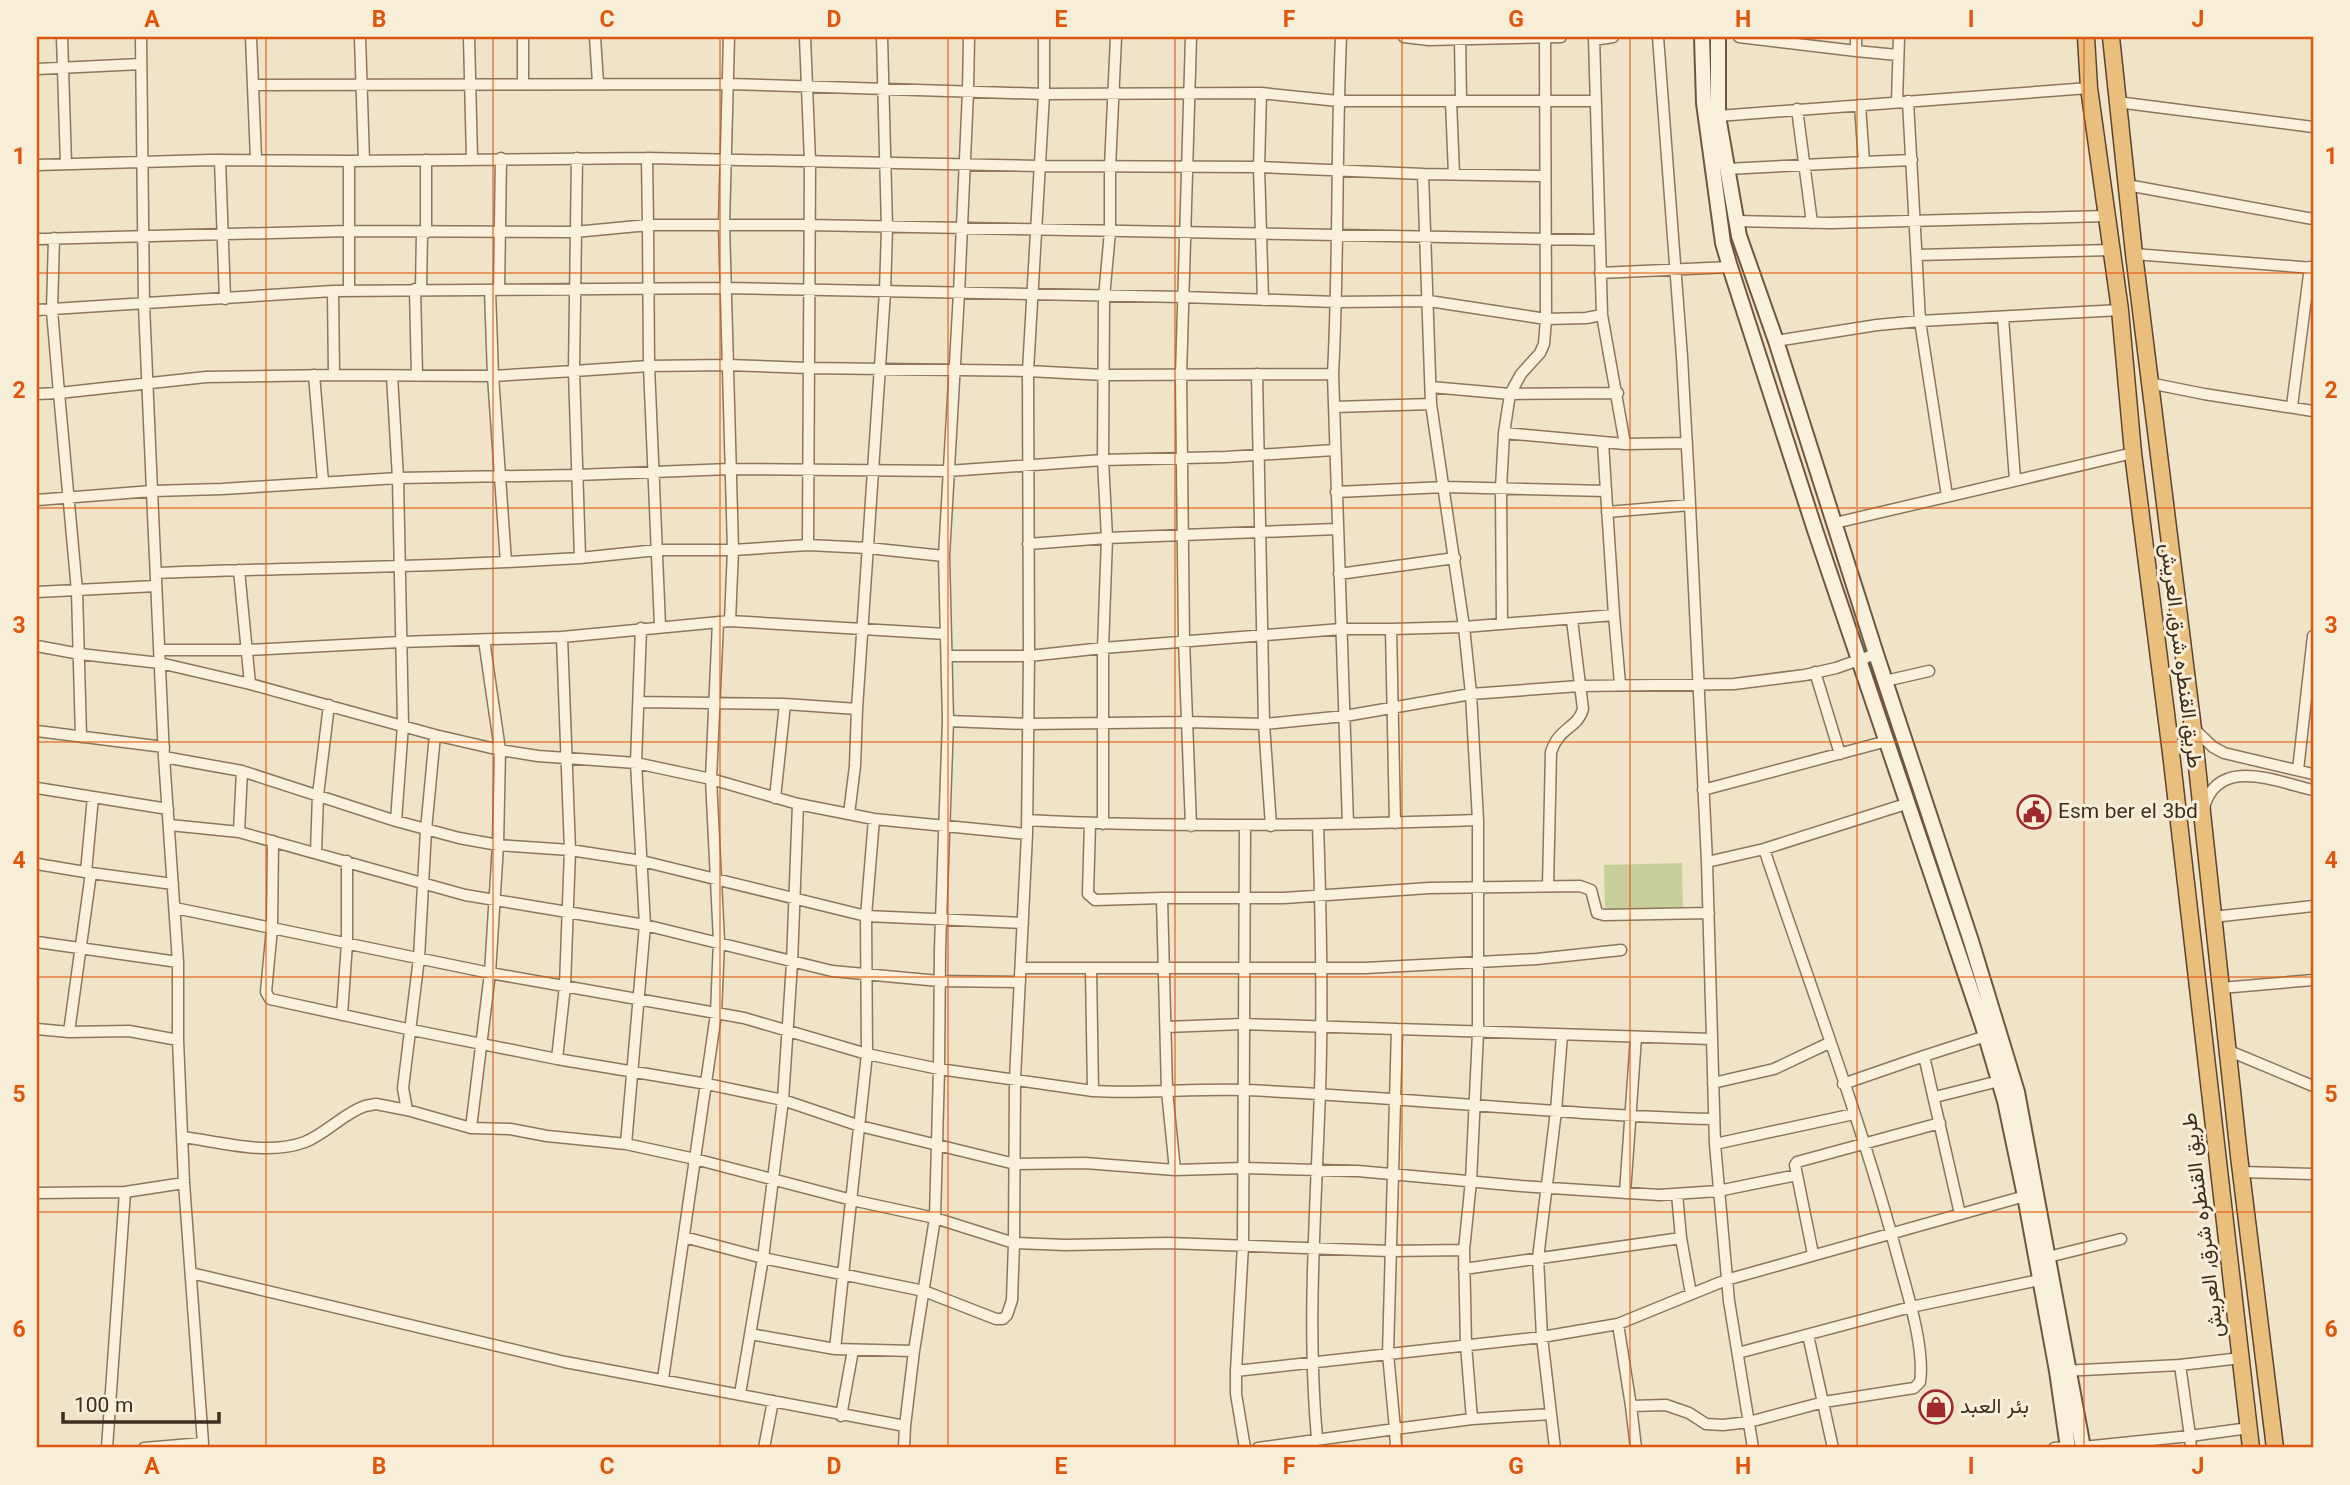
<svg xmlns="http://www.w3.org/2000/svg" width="2350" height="1485" viewBox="0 0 2350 1485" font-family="Georgia,Vazirmatn,serif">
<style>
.green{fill:#c9cf9b}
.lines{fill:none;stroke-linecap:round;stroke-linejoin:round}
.minor-casing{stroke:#8d765c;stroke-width:13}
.secondary-casing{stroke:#6f573f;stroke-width:18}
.trunk-casing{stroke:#5b4430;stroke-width:19}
.minor{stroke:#faf1dc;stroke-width:10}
.secondary{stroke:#faf1dc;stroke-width:14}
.trunk{stroke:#eabe7c;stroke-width:16}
.grid{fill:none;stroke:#df570d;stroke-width:2;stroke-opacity:0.55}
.labels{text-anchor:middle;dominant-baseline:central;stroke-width:6;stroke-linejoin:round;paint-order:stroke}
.street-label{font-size:21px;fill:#3d2e20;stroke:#f7eed8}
.poi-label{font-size:21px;fill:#3d2e20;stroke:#f7eed8;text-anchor:start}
.neatline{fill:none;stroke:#df570d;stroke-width:2.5}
.grid-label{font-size:23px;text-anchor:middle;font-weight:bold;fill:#df570d}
</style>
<rect width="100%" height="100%" fill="#f0e4c8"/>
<!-- green -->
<path class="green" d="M1682,863L1683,910L1605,911L1604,865Z"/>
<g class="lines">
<defs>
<path id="minor" d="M62,37L66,164
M141,37L144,305L152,491L164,757L178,962V1040L184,1183L203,1443L144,1448
M251,37L256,159
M360,37L364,161
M469,37L472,159
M595,37L598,83
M805,37L810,161L808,545
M1191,37L1181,376L1184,641L1191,826
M1341,37C1336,149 1339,262 1333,374L1348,824
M1404,37L1429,40L1561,37
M1460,37L1461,101
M1594,37L1602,315L1625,444
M1658,37L1682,357L1689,484L1707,862L1715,1144L1729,1301L1753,1448
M1739,37L1856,51
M1856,37V51L1897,55
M1594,40L1613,37
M37,69L141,64
M523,83V37
M253,85L729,84L1044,94L1261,93L1338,101H1594
M1261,93L1259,167L1263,300
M1451,101L1454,174
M1908,101L1920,321L1947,496
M1897,102L1899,37
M2117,102L2313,127
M1797,109L1812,223
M1718,116L2089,88
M220,160L225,299
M426,160V233
M349,161V291
M1864,162L1912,160
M37,165L210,160L349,161L647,158L1039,166L1259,167L1423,174L1545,176
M1726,169L1864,162L1860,105
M1423,174L1431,404L1464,627L1471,694L1478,820V1033L1471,1181L1464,1250L1466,1345L1472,1419L1395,1429L1388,1354L1397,1029L1712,1039
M2127,185L2313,219
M1736,221L1831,223L2107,216
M37,239L348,231L575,232L648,225L647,158
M2134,254L2313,268
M1917,255L2112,250
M1600,273L1730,267
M415,289L417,376
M421,289L422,233
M490,290L493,376L506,562L580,558L574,371L649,366L660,626
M499,290L501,158
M333,291L334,375L493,376L574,371L577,158
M37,310L333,291L727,288L1182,297L1337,302L1429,301L1546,319L1586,318L1602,315
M2003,317L2015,480
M1776,341L1877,325L1920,321L2120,310
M1257,374L1264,724L1271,826
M1333,374L1104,375L1028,371L808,368L727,365L649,366L648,225H808L1599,240
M314,375L323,482
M392,376L398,478L403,725L396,821
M2149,383L2204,394L2313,411
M1431,387L1510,394L1618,393
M37,394L59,393L52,311L54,238
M2292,406L2310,267
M1334,407L1431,404
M1504,433L1625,444L1687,443
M1603,442L1606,491
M1336,492L1445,487L1606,491L1614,615
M37,500L152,491L222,489L398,478L577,475L730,469L948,471L1103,460L1226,457L1334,450
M1607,512L1690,505
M1835,523L2133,453
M1028,544L1107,538L1337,529
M580,558L657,550H733L808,545L868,548L944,556
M239,570L250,684
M156,573C273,568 389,568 506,562
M1339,574L1455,558
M37,592L156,586
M730,621L946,634
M718,622L711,779L798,804L792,963L783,1100L763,1258L740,1394
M1502,624L1501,488L1504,433L1510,394L1521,374L1540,353L1544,344L1546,319L1545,37
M1391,629L1464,627L1614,615L1620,684
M562,637L730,621L733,550L724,224L729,37
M37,646L80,654L160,663L250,684L435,735L500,750L538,756L636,763L711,779L719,941L716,1014L663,1379
M159,650H248L400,642L562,637L570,850L565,986L557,1059L412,1030L270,999L266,992L272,928L175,908
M948,656H1029L1103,648L1341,629H1391L1395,823
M1815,672L1840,754
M1885,681L1929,671
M640,702L785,704L857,709
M948,721L1028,724L1188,722L1264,724L1345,716L1471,694L1579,686L1734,684L1805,675L1836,668L1876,654
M2195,730L2213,747L2224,753L2313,774
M37,731L164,747
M435,735L426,830L419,958L403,1088L407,1110L471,1128L510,1129L547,1136L626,1144L695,1159L852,1200L935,1218L1014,1243L1065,1245L1168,1243L1390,1251L1464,1250
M81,737L77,591L59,393L206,377L334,375
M164,757L242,771L396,821L459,838L498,845L570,850L642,861L866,916L874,819
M2298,770L2313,636
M37,788L168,809
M1703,790L1887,741
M775,798L785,704
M798,804L874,819L1027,834
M2204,808C2217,755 2277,782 2313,790
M849,814L855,766L857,709L885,292L887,228L882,37
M1027,820C1177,828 1327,825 1478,820
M1090,823L1088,894L1095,900L1162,898
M1103,824V648L1107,538L1103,460L1104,297L1110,232V167L1116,37
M170,825L239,832L465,895L645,925L832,971L939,981L1020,982
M1318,825C1321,914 1323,1003 1320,1091C1316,1210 1306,1330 1318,1448
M1245,826L1243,1245L1236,1371V1394L1245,1448
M239,832L242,771
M273,841L272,928L490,973L744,1018L867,1054L939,1069L1093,1091
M316,852L318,795L329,705
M1707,862L1764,849L1909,803
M37,864L91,873L69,1032
M86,872L93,797
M91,873L173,884
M1548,886L1551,752C1559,727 1578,728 1583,709L1572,620
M2213,917L2313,906
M37,942L178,962
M1021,968H1365L1537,959L1621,950
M1091,968L1093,1091C1145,1094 1195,1088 1247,1090C1403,1097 1558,1115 1713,1119
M2221,988L2313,980
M342,1015L347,943V861
M1166,1027L1243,1024L1397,1029
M37,1029L69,1032L129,1031L178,1040
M2227,1050L2313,1086
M1924,1056L1986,1036
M557,1059L707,1084L783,1100L860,1126L1015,1164L1085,1163L1175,1170L1244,1168L1358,1171L1521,1186L1659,1195L1718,1191L1797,1175
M1713,1083L1774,1069L1829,1043
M1843,1084L1924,1056L1960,1214
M1935,1097L1999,1081
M471,1128L490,973L498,845L500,750L484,640
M183,1137C221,1142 267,1156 305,1142C327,1133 344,1113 365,1106L376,1104L407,1110
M626,1144L645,925L636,763L641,628
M1715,1144L1854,1114
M1175,1170L1167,1091L1162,898H1284L1429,888L1580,886L1591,890L1597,913L1604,915L1709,913
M2241,1172L2313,1174
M37,1193L125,1192L184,1183
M1625,1193L1636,1037
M1677,1194L1681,1238L1691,1294
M684,1237L763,1258L924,1291L996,1319H1003L1007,1315L1012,1300L1014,1243L1015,1079L1027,834L1029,656L1028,371L1044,94V37
M1813,1254L1795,1165L1797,1162L1940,1123
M2048,1257L2121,1239
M1464,1269L1681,1238
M191,1273L565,1362L905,1426L904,1448
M1618,1324L1631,1406L1666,1405L1689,1413L1706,1424L1723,1425L1749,1422L1824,1402L1914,1388L1920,1382C1925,1349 1908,1295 1899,1262C1862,1122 1810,986 1764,849
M750,1334L835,1349L914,1351
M1808,1335L1833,1448
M835,1349L867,1054L866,916L1023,923
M1738,1353L1911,1307L2039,1280
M2180,1365L2241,1358
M1236,1371L1542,1337L1618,1324L1726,1280L2025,1196
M2063,1371L2180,1365L2190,1436L2083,1447
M1631,1406L1636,1448
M841,1416L853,1350
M1472,1419L1550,1414
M905,1426L914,1351L935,1218L939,1069L940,949L948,721L944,556L959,293L968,92L969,37
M107,1448L125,1192
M764,1448L773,1401
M1258,1448L1395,1429L1396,1448
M1555,1448L1542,1337L1538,1258L1556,1111L1562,1035
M2054,1448L2068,1447
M2191,1448L2190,1436L2249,1428"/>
<path id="secondary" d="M1702,37L1704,103L1723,243L1730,267L1815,530L1982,1023L2005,1101L2025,1196L2057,1371L2068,1448
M1718,37V116L1739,236L1776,341L1876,654L1971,941L2017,1092L2083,1448"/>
<path id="trunk" d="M2086,37L2089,88L2120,310L2133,453L2171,753L2251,1448
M2111,37L2134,254L2193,729L2239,1156L2275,1448"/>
</defs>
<!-- minor casing -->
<use href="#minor" class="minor-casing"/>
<!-- secondary casing -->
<use href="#secondary" class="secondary-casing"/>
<!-- trunk casing -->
<use href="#trunk" class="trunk-casing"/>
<!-- minor -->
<use href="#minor" class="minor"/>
<!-- secondary -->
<use href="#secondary" class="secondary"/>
<!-- trunk -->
<use href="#trunk" class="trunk"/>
</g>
<!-- grid -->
<path class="grid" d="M266,37V1448M493,37V1448M720,37V1448M948,37V1448M1175,37V1448M1402,37V1448M1630,37V1448M1857,37V1448M2084,37V1448M37,273H2313M37,508H2313M37,742H2313M37,977H2313M37,1212H2313"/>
<!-- icons -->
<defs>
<symbol id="civic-ring" viewBox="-11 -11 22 22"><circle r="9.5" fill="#f7eed8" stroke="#9e2a2b" stroke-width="1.5"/><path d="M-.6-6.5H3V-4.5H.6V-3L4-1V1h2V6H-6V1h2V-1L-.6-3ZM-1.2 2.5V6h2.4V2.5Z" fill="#9e2a2b"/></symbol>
<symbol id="shop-ring" viewBox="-11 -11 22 22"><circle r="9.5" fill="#f7eed8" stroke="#9e2a2b" stroke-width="1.5"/><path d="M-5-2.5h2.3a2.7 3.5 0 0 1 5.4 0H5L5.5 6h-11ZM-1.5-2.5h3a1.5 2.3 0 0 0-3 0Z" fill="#9e2a2b"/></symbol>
</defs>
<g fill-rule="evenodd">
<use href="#civic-ring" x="2015" y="793" width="38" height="38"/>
<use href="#shop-ring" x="1917" y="1388" width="38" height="38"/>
</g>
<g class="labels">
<!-- street labels -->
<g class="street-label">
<text transform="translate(2180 656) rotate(83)">طريق القنطره شرق, العريش</text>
<text transform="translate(2204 1225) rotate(-97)">طريق القنطره شرق, العريش</text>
</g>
<!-- poi labels -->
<g class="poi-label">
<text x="2058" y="812">Esm ber el 3bd</text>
<text x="1960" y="1407">بئر العبد</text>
</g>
</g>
<!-- border -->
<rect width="2350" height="1485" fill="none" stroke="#f7eed8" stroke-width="77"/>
<!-- scale -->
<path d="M63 1412v10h156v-10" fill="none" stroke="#3d2e20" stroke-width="3.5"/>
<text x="74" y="1412" font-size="21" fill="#3d2e20" stroke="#f7eed8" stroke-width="5" paint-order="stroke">100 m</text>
<rect x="38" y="38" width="2274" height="1408" class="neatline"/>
<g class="grid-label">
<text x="152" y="27">A</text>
<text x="379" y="27">B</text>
<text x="607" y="27">C</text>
<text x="834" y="27">D</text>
<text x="1061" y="27">E</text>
<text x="1289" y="27">F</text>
<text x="1516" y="27">G</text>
<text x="1743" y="27">H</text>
<text x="1971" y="27">I</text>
<text x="2198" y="27">J</text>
<text x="19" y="164">1</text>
<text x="2331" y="164">1</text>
<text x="19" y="398">2</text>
<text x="2331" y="398">2</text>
<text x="19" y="633">3</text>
<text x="2331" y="633">3</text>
<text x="19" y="868">4</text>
<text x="2331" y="868">4</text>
<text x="19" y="1102">5</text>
<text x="2331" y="1102">5</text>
<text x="19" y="1337">6</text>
<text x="2331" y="1337">6</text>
<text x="152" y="1474">A</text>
<text x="379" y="1474">B</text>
<text x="607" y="1474">C</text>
<text x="834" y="1474">D</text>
<text x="1061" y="1474">E</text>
<text x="1289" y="1474">F</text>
<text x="1516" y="1474">G</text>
<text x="1743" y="1474">H</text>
<text x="1971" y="1474">I</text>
<text x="2198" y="1474">J</text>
</g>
</svg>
